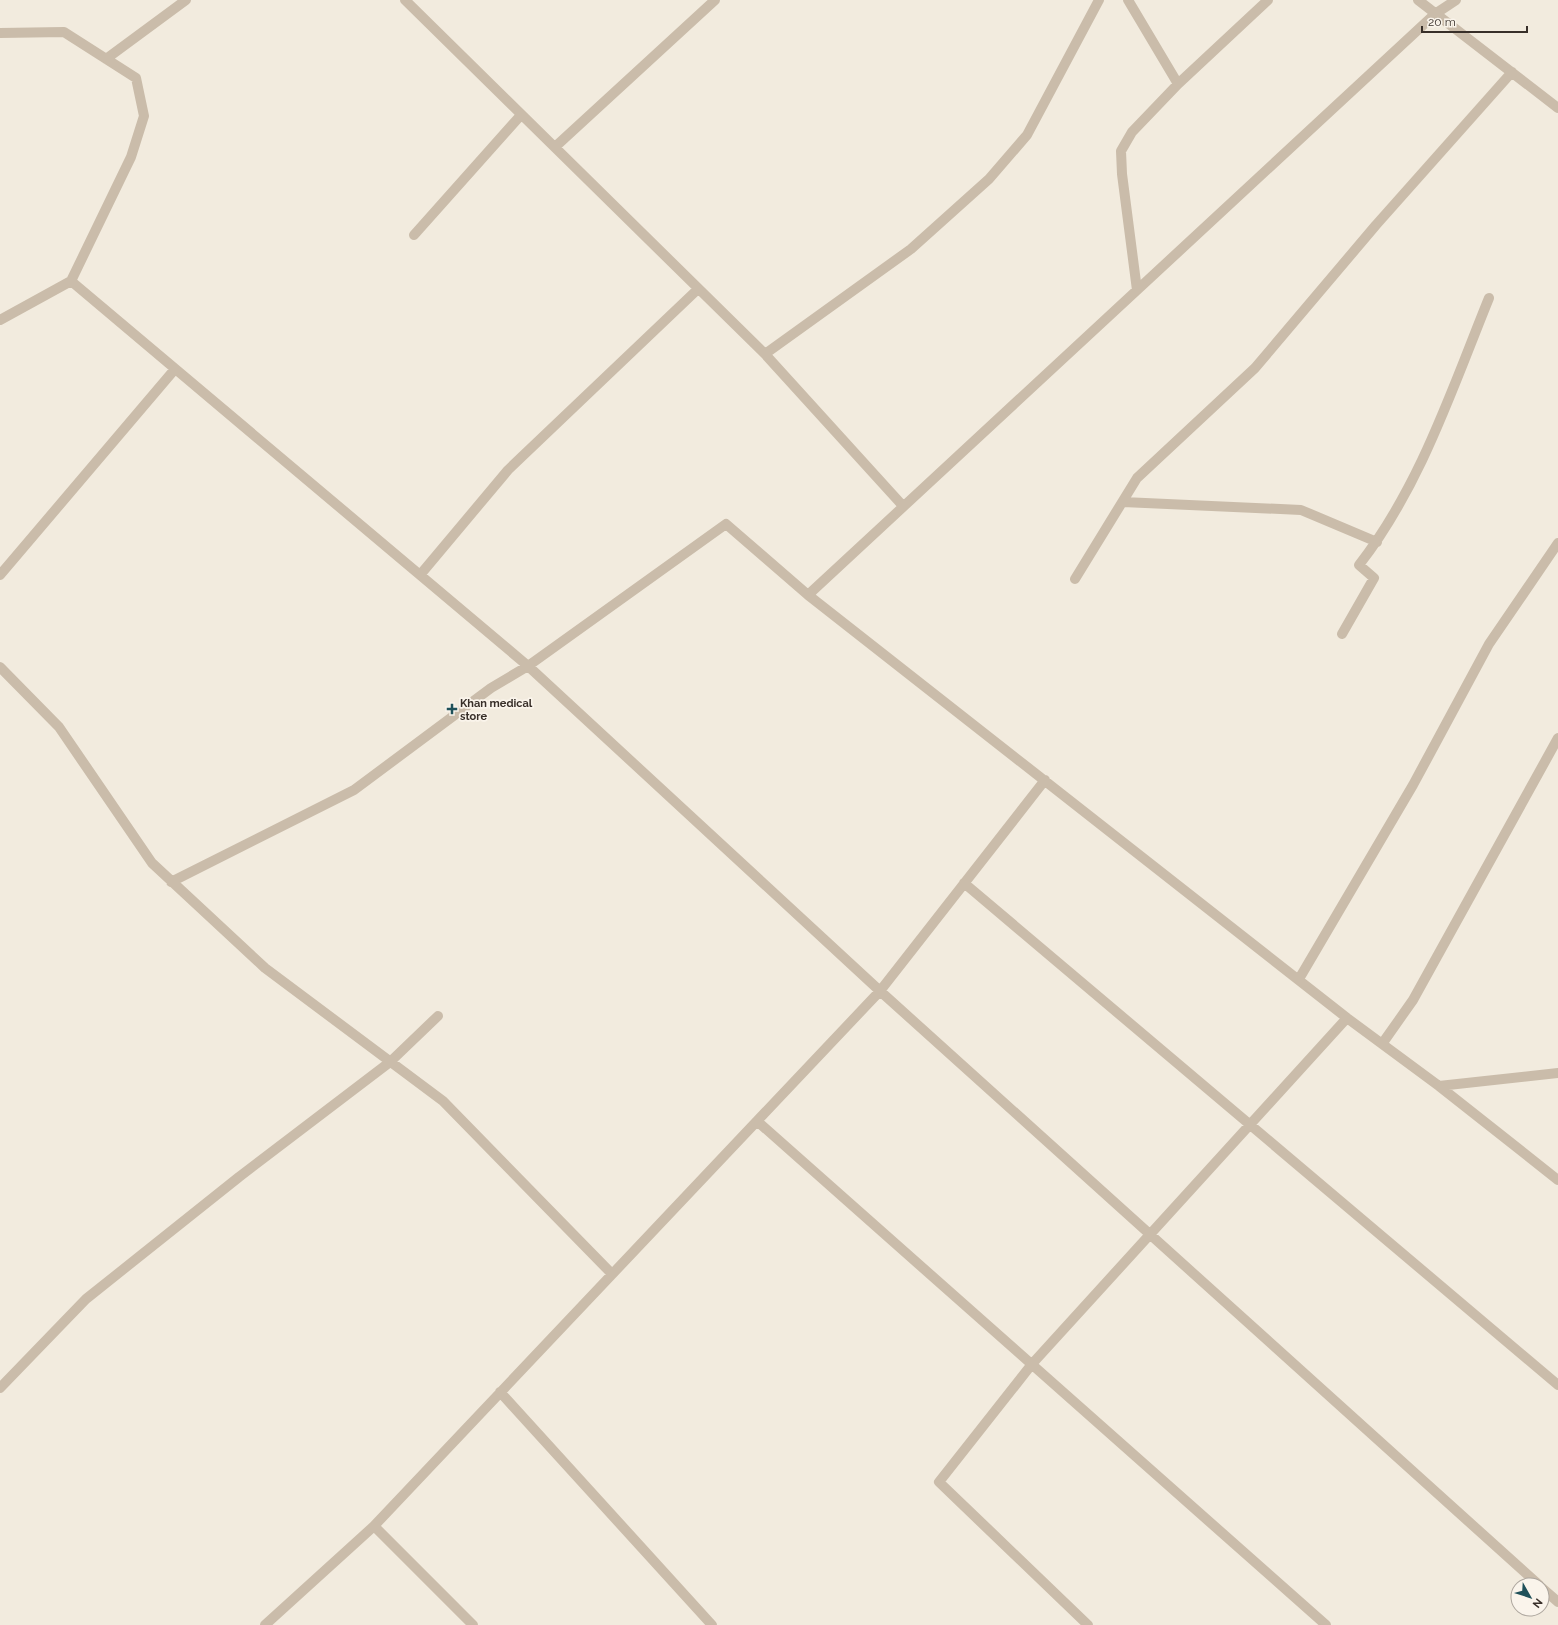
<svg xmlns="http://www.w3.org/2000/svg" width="1558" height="1625" viewBox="0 0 1558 1625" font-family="Raleway,sans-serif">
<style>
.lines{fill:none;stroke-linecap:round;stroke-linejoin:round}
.minor{stroke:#cabcaa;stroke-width:10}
.poi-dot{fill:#1f5059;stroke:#faf4eb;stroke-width:1.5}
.labels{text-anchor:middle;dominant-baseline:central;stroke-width:3.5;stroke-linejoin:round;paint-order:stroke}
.poi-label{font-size:11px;font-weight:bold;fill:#382f29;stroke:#faf4eb;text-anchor:start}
</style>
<rect width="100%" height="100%" fill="#f2ebde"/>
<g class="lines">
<!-- minor -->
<path class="minor" d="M405,0L765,354L903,506
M1128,0L1178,84
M1418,0L1558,108
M0,33L64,32L136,78L144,116L131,157L71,281L528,666L880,991L1539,1585
M106,59L186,0
M555,147L715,0
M414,235L521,115
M1137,290L1122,174L1121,151L1132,132L1178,84L1268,0
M0,320L71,281
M765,354L911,249L989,179L1027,135L1099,0
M1123,502L1301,510L1377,542
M0,575L175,369
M420,575L508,470L698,289
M1075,579L1137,478L1255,368L1376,225L1512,72
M808,595L1435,14L1456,0
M1342,634L1374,578L1359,565C1420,487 1452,389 1489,298
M0,667L59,727L152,863L265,968L443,1101L612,1274
M171,882L354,790L491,688L528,666L726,524L808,595L1347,1018L1439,1086L1558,1180
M964,883L1558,1385
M1299,979L1413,785L1489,644L1558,543
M1382,1044L1413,1000L1558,738
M1439,1086L1558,1073
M757,1121L1326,1625
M0,1388L86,1299L239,1177L390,1062L438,1016
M500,1392L712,1625
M374,1526L473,1625
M1542,1588L1558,1602
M265,1625L374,1526L880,991L1045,780
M1088,1625L939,1482L1032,1364L1347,1018"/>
</g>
<!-- markers -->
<path class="poi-dot" d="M450 703h4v4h4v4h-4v4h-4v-4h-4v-4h4z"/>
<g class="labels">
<!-- poi labels -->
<g class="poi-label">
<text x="460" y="703">Khan medical<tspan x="460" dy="13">store</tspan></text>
</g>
</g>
<!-- north arrow -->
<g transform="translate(1530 1597) rotate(129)"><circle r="19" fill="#faf4eb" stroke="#aca59d"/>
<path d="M0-3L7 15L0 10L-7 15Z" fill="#1f5059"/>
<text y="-6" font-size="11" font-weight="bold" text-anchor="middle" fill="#382f29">N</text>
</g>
<!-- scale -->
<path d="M1422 26v6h105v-6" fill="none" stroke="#382f29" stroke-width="2"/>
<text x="1428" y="26" font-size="12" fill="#382f29" stroke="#faf4eb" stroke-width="3" paint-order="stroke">20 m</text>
</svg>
